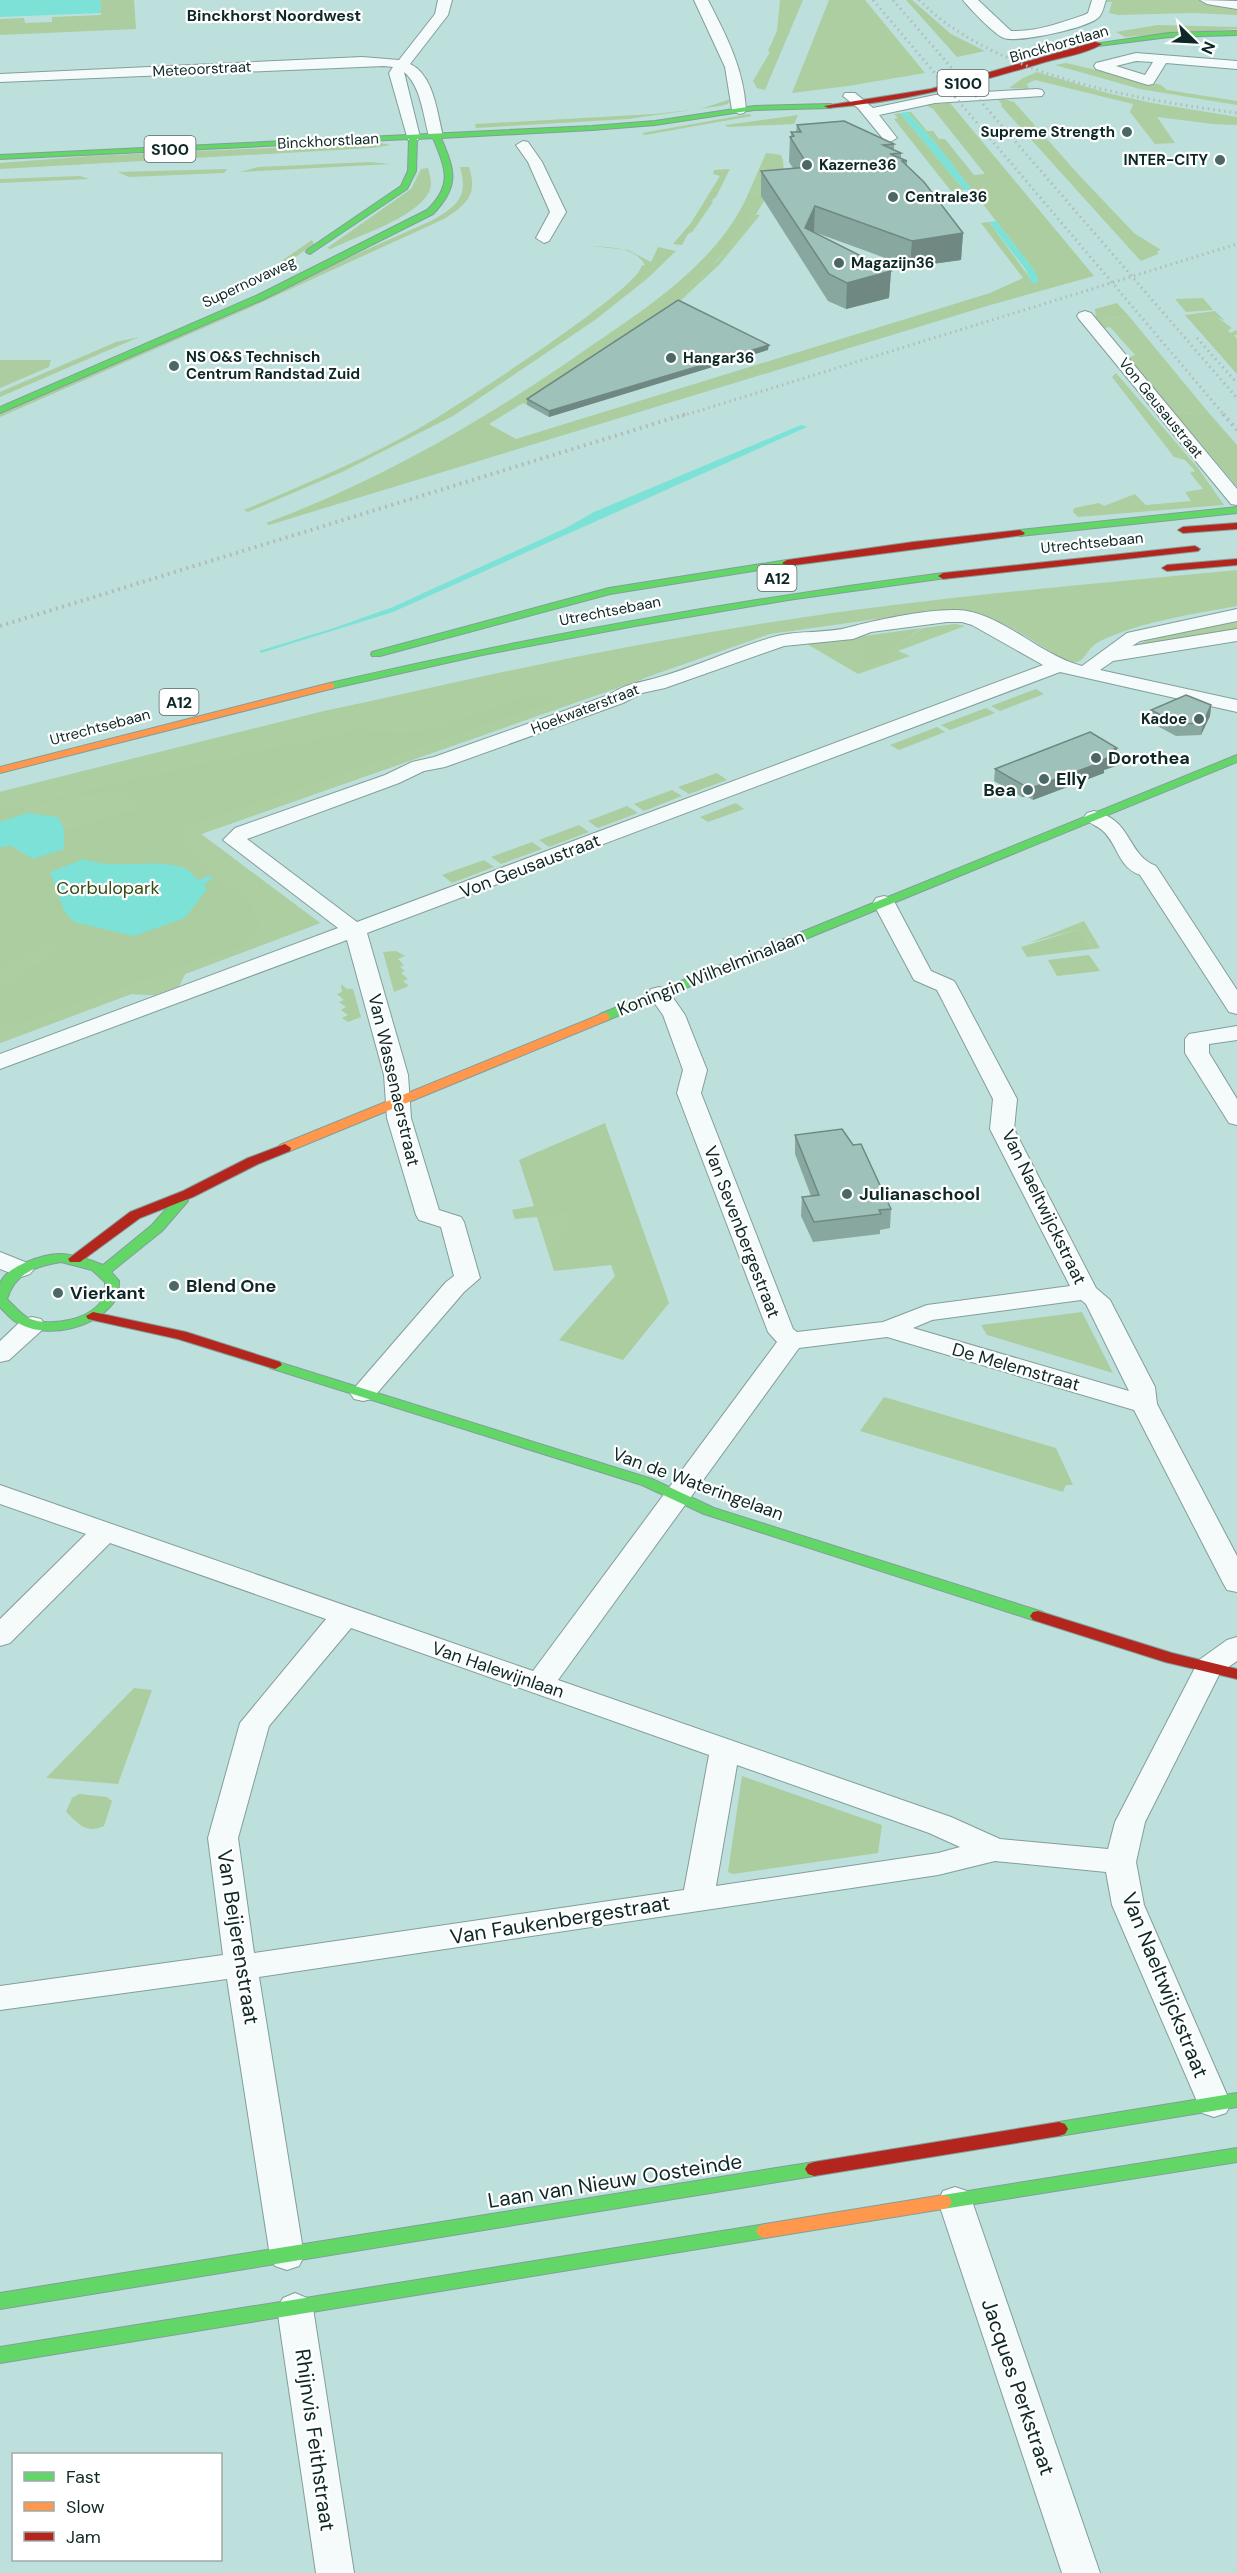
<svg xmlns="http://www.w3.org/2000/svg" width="1237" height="2573" viewBox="0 0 1237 2573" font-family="'DM Sans',sans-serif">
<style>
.green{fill:#abcda0}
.forest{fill:#accea0}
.water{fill:#7ce1d7}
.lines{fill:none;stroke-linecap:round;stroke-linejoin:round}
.street-casing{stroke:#839e9b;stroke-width:2}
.fast-casing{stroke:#839e9b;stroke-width:2}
.slow-casing{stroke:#839e9b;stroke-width:2}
.jam-casing{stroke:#839e9b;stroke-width:2}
.street{fill:#f5fafa;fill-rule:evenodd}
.fast{fill:#63d668;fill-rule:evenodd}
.slow{fill:#ff974d;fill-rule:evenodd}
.jam{fill:#b3261e;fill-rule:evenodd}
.rail-far1{stroke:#b2bbba;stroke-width:3;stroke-dasharray:1.5 4;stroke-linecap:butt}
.rail{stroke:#b2bbba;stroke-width:4;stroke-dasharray:2 4.5;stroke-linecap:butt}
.wall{fill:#88a79f}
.shaded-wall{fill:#6f8882}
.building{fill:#9ec2b9;stroke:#6f8882;stroke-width:1.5}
.poi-dot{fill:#4b6866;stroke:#fff;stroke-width:2}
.labels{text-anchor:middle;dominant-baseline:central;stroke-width:4.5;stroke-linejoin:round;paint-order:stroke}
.far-street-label{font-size:15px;fill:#0e2826;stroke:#fff}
.far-poi-label{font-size:15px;font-weight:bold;fill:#0e2826;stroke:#fff;text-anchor:start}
.far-neighbourhood-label{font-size:16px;font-weight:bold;fill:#0e2826;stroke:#fff}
.shield{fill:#fff;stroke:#566867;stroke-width:1.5}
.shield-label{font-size:16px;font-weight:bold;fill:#0e2826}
.poi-label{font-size:18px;font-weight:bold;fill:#0e2826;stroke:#fff;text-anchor:start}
.street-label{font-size:18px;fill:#0e2826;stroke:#fff}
.park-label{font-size:18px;fill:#364b10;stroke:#fff}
.near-street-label{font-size:21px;fill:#0e2826;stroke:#fff}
</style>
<rect width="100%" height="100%" fill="#bde0dc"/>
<!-- green -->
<path class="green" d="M100,0H134L136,29L0,35V19L24,18L25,23L52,22V17L101,15Z
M906,0H912L951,34L985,51L957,57Z
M1158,25L1237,27V29L1125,37L1116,32Z
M731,99L728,104L720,106L628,119L476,128L475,124L654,114L700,109Z
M950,103L1094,276L987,306L269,525L266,523C381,480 488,418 588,348C648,307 720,261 749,192L763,196L764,201L756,214H753L738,237L680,301L527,405L523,403L489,424L516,439L990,293L1023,278L981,223L989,222L1030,278L1034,270L934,141L907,112H911L927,131H933L939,139H945L974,175L985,174L933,109L925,105Z
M900,113L964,190L951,191L894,119L898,118L894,114Z
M749,114L752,116L645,135L642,133Z
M798,115L794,124L728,127L725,125Z
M380,143L391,145L372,148L0,169V163L90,156Z
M370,162L391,164L240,172L258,167Z
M460,167H469C478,195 467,204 444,219L247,309L0,417V413L433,220C457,206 469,196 460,167Z
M428,168C430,176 433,184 429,192C415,219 358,235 331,249L327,248L411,189L421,169Z
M227,169L224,173L129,177L118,172Z
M730,169L716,197L712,200L713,202L693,231L688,234L682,245L673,244L691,223L720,176L713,174L714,170Z
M80,176L89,179L0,183V179Z
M312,240L314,244L259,282L215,303L222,296L255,279Z
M591,246L628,250L651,262L658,247L676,251L648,278L595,320L453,416L342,472L248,512L244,510C303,485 363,460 418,429C447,413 643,287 641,266L645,265C636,247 609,247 591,246Z
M1117,303L1128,315L1108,318L1100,324L1096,318L1095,309Z
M1215,311L1225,321L1217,317L1192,315L1237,368V374L1185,315Z
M139,337L0,397V392L116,342Z
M0,360H51L49,367L0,388Z
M1174,412L1183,414L1208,412L1237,445V487Z
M922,628L883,654L890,661L873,667L860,661L857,637Z
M561,661L643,679L201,834L320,923L185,974L179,986L154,995L131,994L0,1043V792L324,711Z
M1036,689L1044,694L1000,711L991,706Z
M986,708L995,713L950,730L941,725Z
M937,727L945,732L899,750L890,745Z
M717,773L727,780L689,794L678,787Z
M672,790L682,796L644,811L634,804Z
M736,803L744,809L708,822L700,817Z
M627,806L638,813L598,828L588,821Z
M579,825L589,832L549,847L539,840Z
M532,842L542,849L501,864L491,857Z
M484,860L494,867L452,883L442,875Z
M1080,929L1093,949L1027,957L1021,947Z
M1089,955L1100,971L1057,976L1048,960Z
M341,984L347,989H353L361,1017L348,1022L342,1018L348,1015L341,1010L346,1007L339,1002L344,1000L337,994L342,992Z
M605,1123L669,1303L623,1360L559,1340L615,1276L611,1265L554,1271L537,1217L515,1219L512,1210L534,1206L519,1160Z
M1082,1312L1113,1373L987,1335L981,1325Z
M884,1397L1056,1448L1073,1485H1066L1063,1492L860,1431Z
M134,1688L152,1690L118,1784L46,1778Z
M742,1776L882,1825L878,1853L733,1874L728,1872Z
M79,1794L107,1797L112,1801L104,1826C85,1834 79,1824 66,1812L72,1798Z"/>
<!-- forest -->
<path class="forest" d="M780,0H803L765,90L757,88L753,81L770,52L768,51L777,31Z
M829,0H865L925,73L848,86L792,93Z
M1105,0H1204L1237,5V15L1193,13L1118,15L1109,13L1112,2H1103Z
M1066,63L1161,85L1167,90L1237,101V105L1140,89L1055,65Z
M1037,72L1107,93L1152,103L1237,117V125L1213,124L1157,117L1175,143L1155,144L1130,112L1133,104L1035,80L1027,84L1029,89L1009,88L1023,78Z
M1003,99L1014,102L1078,174L1134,233L1161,250L1157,251L1158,254L1141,261L1138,258L1001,106L1002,104L998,100Z
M766,153L781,155C788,170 776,175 789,194L763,196L749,192Z
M753,214L760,215L719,265L680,301L674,300L718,260Z
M1203,298L1213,310L1186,312L1175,299Z
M1200,313L1217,317L1232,328L1228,330L1230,333L1237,330V335H1234L1237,339V368L1191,315Z
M1128,315L1133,321L1208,412L1183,414L1170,411L1127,358L1135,355L1110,327L1104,328L1100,324L1108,318Z
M1116,373L1198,468L1224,505L1078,517L1073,512L1074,508L1099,503L1104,506L1135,494L1146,505L1191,501L1185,492L1203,489L1190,473L1195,471L1185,460L1174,457L1112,377Z
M1237,570V606C1194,614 1150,620 1109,637C1104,639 1097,642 1093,646C1083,655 1085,664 1068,662C1032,642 989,605 940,610L770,634L201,834L320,923L185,974L179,986L154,995L131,994L0,1043V1020L6,1027L239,947L260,929L252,906L200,862L188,849L178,829L564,698H522L433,730L400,733L356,730L303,744L273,748L0,811V792C254,728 507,664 766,623C922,598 1080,585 1237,570Z
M1237,621V629L1133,646L1157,637Z
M955,624L965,626L898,651L910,656L858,674L807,644L857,637L868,648L861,661L873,667L889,661L882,654L923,628Z
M126,791L145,809L116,814L70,830L64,829L58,817L27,813L24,808L78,796Z
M1084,921L1100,948L1093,949L1080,929L1029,943Z
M49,940L59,946L58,951L10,982L0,992V969C16,958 33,952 49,940Z
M396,951L405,956L398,959L404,965L400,967L405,971L401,973L408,979L403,981L409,986L394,992L383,952Z
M578,1210L552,1248H547L538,1216Z"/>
<!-- water -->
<path class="water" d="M0,0H100L101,13L0,17Z
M907,112L934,141L972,190H964L900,113Z
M996,221L1034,270L1038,278V283H1031L1026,270L989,222Z
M801,425L807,427L393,612L261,653L259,651L334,628L393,607L566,528L594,512Z
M27,813L58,817L64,829V849L33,859L11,846L0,847V822Z
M84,859C115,871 152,857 184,868C189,870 194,876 198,880L209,876L213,879L204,884L207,889L185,918L134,936L74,922L64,911L50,872Z"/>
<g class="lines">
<defs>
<path id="street" d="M438,0H452L448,15L410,64C434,75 437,113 443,136L436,140L429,136C423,115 421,86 404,72L420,137L418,140H408L389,73L393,67L384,66L0,82V74L362,57L399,60L435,14Z
M694,0H708C726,35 744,69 746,110L744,113L739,114L732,110L725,67Z
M963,0H978L1011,31C1036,32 1060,23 1084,15L1088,13L1092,0H1106C1104,5 1103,13 1099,17C1089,28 1018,43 1004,38C995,35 970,9 963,0Z
M1200,0L1237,1V9L1207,4Z
M1136,53L1237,61V69L1166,63L1153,84L1148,85L1096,69L1094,66L1096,63ZM1136,61L1153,62L1145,75L1116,66Z
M1037,89L1042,90L1044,93L1042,96L935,103L879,115L897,138L890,142L885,141L858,108L843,96L845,93H855L873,108L935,95Z
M523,141L528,142L542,162L566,212L549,241L544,243L536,238L550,212L528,162L516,145Z
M1085,311L1091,313L1237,489V505L1231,504L1079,319L1077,316L1079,313Z
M1237,609V621L1140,641L1132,646L1237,629V641L1113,661L1100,670L1237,700V712L1060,672L367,933L408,1075L411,1118L439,1210L461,1217L464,1222L480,1278L464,1292L372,1399L363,1401L354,1399L350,1393L446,1282L454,1276L441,1227L419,1220L416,1215L387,1118L384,1075L347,940L0,1069V1054L338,928L223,840L235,828L385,775L412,762L434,757L609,695C624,684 639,683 656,678C697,667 736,647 777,636C800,630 826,634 850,627C876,620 940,606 967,611C1008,619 1041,655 1082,666L1127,633ZM947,622H962L972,625L1043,665L357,922L247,839L399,783L424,771L445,767L623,703L642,693L665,688L784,646L853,639L871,632Z
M1094,811C1133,820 1126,854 1156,866L1237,990V1014L1229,1012L1140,875C1117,866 1119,846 1103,831C1097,825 1089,824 1084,817L1087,813Z
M884,896L892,898L895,903L931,971L954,981L957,986L1017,1099L1014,1129L1096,1288L1110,1300L1155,1387L1157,1404L1237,1556V1592L1227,1590L1223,1583L1134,1410L887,1337L799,1348L558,1680L951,1817L1000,1839L1108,1849L1115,1822L1199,1660L1227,1640L1237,1637V1661L1220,1673L1145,1822L1136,1862L1144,1905L1231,2104L1226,2113L1214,2117L1202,2113L1112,1905L1106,1872L995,1861L938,1875L259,1977L304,2256L299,2266L287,2270L275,2266L270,2256L227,1979L0,2010V1986L223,1955L208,1838L240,1723L326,1619L110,1543L10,1643L0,1646V1619L86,1534L0,1504V1485L533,1671L777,1342L768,1332L677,1093L683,1070L663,1015L648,994L651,989L659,987L667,989L685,1015L707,1070L701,1093L793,1329L797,1332L883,1322L927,1305L1070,1286L990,1129L993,1099L937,990L914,980L873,903L876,898ZM1081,1300L1086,1304L1129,1391L913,1328L932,1320ZM351,1628L709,1755L684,1890L254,1953L238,1838L269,1726ZM737,1765L929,1833L960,1847L938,1853L716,1886Z
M1237,1026V1040L1209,1044V1053L1237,1099V1125L1229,1123L1185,1053V1039L1189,1034Z
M0,1252L30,1264L34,1269L30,1274L21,1277L0,1269Z
M32,1317L41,1319L45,1325L41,1331L9,1360L0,1362V1341L23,1319Z
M955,2187L967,2191L972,2201L1100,2573H1062L938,2201L943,2191Z
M295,2293L307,2298L313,2308L354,2573H316L277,2308L283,2298Z"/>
<path id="fast" d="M1237,31V35L1169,37L1098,46L1094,44L1169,33Z
M828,104H831V108L754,110L655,125L592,130L441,138C455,171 460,186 433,214L264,299L0,413V407L258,295L427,210C453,185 446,169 433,138L417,139L416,171L407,189L310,254L306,252L307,250L401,186L408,171L409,139L0,159V155L592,126L655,121L754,106Z
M1237,507V513L1020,536L1015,533L1020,530Z
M787,560L792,563L790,565L610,594L380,656H372L371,654L372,652L609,588Z
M943,573L948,576L946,578L788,600L635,626L482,655L330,689L325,686L330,683C533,636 737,600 943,573Z
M1237,755V762L608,1020H600L598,1017L600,1014Z
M181,1197L188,1201L162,1231L111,1272L119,1281C119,1287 119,1294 116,1299C98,1328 47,1340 18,1323C11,1320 5,1312 0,1307C0,1300 0,1290 0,1284C5,1266 46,1253 62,1254C74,1255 92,1260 103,1265L152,1225L176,1198ZM61,1262L92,1270L105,1282C105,1286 106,1292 104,1296C95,1320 49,1328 28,1318C21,1314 13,1305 7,1299C15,1273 36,1266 61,1262Z
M275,1361L652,1479L714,1508L1043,1612L1046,1616L1043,1620H1033L704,1514L642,1485L270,1368L268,1365L270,1362Z
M1237,2093V2107L1059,2136L1053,2134L1050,2129L1053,2124L1059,2122Z
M1237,2148V2162L943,2209L937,2207L934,2202L937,2197L943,2195Z
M814,2162L820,2164L823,2169L820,2174L814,2176L0,2309V2293Z
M765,2224L771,2226L774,2231L771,2236L765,2238L0,2363V2347Z"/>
<path id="slow" d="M330,683L334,684V688L0,773V767Z
M604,1013L608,1014L610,1017L608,1020L290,1151L285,1152L279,1148L280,1145Z
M943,2195L949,2197L952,2202L949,2207L943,2209L765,2238L759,2236L756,2231L759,2226L765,2224Z"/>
<path id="jam" d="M1095,42L1102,44C1086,54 1062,57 1045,62C973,84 903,102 828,108L824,106L931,89Z
M1237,523V529L1183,533L1178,530L1183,527Z
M1020,530L1025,533L1023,535L787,566L782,563L787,560L913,542Z
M1195,546L1200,549L1198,551L943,579L938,576L943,573Z
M1237,559V565L1167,571L1162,568L1167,565Z
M285,1144L291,1148L290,1151L258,1164L193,1197L140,1218L80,1262H70L68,1259L130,1212L183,1191L248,1158Z
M93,1312L186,1332L280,1362L282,1365L275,1369L178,1339L88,1319L86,1316Z
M1038,1611L1172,1653L1237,1669V1679L1165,1662L1033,1620L1030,1616L1033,1612Z
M1059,2122L1065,2124L1068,2129L1065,2134L1059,2136L814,2176L808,2174L805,2169L808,2164L814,2162Z"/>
</defs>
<!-- street casing -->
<use href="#street" class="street-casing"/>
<!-- fast casing -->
<use href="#fast" class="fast-casing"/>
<!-- slow casing -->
<use href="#slow" class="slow-casing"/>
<!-- jam casing -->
<use href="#jam" class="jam-casing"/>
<!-- street -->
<use href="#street" class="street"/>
<!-- fast -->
<use href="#fast" class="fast"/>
<!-- slow -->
<use href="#slow" class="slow"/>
<!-- jam -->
<use href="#jam" class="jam"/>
<!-- rail-far1 -->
<path class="rail-far1" d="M873,0L1225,416
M893,0L1237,398
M919,0C929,9 939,19 950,26C1034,83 1139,99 1237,113
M1197,338L1237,383
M682,416L1237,244"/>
<!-- rail -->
<path class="rail" d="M1223,414L1237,430
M0,626L686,414"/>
</g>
<!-- wall -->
<path class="wall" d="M797,125L894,144V150L901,153V158L907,161V166L963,233L961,260L910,267L814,232L813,233L891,271L889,298L846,309L828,301L761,196V171L793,168L789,162L790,137H791V132H796Z
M768,350L549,417L527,405V399Z
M1211,705L1210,716L1201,735L1176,736L1150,722L1151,710Z
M1117,748V751L1120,753L1119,765L1104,770V773L1033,800L1026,796L1022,797L994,781L995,769Z
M795,1135L891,1209L890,1228L880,1230V1234L813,1242L801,1216L802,1197L811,1196L795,1154Z"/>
<!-- shaded-wall -->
<path class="shaded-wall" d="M815,206L814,232L809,243L805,228Z
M963,233L961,260L910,267L912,241Z
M891,271L889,298L846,309L847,283Z
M769,345L768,350L549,417V411Z
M1211,705L1210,716L1201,735L1203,723Z
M1117,748V754L1120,753L1119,765L1104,770V773L1033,800L1034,787L1102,760L1114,749Z
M1027,784L1026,796L1022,797L1023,785Z"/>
<!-- building -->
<path class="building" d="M844,121L894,144L883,145L901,153L890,154L907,161H902L924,182L963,233L912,241L815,206L805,228L891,271L847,283L829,274L761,171L809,167L790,137L794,136L791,132H801L797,125Z
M678,300L769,345L549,411L527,399Z
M1186,695L1211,705L1203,723L1178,724L1151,710Z
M1090,732L1117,748L1114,749L1120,753L1102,760L1105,761L1034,787L1027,784L1023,785L995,769Z
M842,1129L853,1145L861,1144L891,1209L879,1210L881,1214L814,1222L802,1197L819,1195L795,1135Z"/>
<!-- markers -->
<g class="poi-dot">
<circle cx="1127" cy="132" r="6"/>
<circle cx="1220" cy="160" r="6"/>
<circle cx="807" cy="165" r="6"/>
<circle cx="893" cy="197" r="6"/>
<circle cx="839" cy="263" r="6"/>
<circle cx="671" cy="358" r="6"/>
<circle cx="174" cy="366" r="6"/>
<circle cx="1199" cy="719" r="6"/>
<circle cx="1096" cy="758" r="6"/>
<circle cx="1044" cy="779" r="6"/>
<circle cx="1028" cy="790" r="6"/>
<circle cx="847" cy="1194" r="6"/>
<circle cx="174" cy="1286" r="6"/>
<circle cx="58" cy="1293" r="6"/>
</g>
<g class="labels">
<!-- far-street labels -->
<g class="far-street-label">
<text transform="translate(1059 44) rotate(-16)">Binckhorstlaan</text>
<text transform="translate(202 69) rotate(-3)">Meteoorstraat</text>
<text transform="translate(328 141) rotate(-3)">Binckhorstlaan</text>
<text transform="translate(249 282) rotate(-25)">Supernovaweg</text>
<text transform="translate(1161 408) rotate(51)">Von Geusaustraat</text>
<text transform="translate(1092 543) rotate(-6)">Utrechtsebaan</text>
<text transform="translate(610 611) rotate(-11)">Utrechtsebaan</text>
<text transform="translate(585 709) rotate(-21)">Hoekwaterstraat</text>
<text transform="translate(100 727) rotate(-15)">Utrechtsebaan</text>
</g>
<!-- far-poi labels -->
<g class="far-poi-label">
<text x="1115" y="132" text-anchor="end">Supreme Strength</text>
<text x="1208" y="160" text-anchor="end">INTER-CITY</text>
<text x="819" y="165">Kazerne36</text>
<text x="905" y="197">Centrale36</text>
<text x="851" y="263">Magazijn36</text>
<text x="186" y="357">NS O&amp;S Technisch<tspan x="186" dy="17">Centrum Randstad Zuid</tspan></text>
<text x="683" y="358">Hangar36</text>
<text x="1187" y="719" text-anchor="end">Kadoe</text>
</g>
<!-- far-neighbourhood labels -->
<g class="far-neighbourhood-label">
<text x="274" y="15">Binckhorst Noordwest</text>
</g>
<!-- shield labels -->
<g class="shield">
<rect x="937.5" y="70" width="51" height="26" rx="4.5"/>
<rect x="144.5" y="136" width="51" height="26" rx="4.5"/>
<rect x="757.5" y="565" width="39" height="26" rx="4.5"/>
<rect x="159.5" y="689" width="39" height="26" rx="4.5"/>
</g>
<g class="shield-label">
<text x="963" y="83">S100</text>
<text x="170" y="149">S100</text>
<text x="777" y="578">A12</text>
<text x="179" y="702">A12</text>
</g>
<!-- poi labels -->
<g class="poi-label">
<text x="1108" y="758">Dorothea</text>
<text x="1056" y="779">Elly</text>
<text x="1016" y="790" text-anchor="end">Bea</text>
<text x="859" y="1194">Julianaschool</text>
<text x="186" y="1286">Blend One</text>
<text x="70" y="1293">Vierkant</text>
</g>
<!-- street labels -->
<g class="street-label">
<text transform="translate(530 866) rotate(-21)">Von Geusaustraat</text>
<text transform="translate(711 973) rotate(-22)">Koningin Wilhelminalaan</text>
<text transform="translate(394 1080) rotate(77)">Van Wassenaerstraat</text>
<text transform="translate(1044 1207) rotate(64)">Van Naeltwijckstraat</text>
<text transform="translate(742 1232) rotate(69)">Van Sevenbergestraat</text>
<text transform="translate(1016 1367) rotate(16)">De Melemstraat</text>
<text transform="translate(698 1484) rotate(20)">Van de Wateringelaan</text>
<text transform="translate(498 1670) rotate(19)">Van Halewijnlaan</text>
</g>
<!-- park labels -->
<g class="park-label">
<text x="108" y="888">Corbulopark</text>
</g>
<!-- near-street labels -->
<g class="near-street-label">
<text transform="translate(560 1920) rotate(-9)">Van Faukenbergestraat</text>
<text transform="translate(238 1937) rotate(81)">Van Beijerenstraat</text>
<text transform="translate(1165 1985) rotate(68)">Van Naeltwijckstraat</text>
<text transform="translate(615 2181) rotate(-9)">Laan van Nieuw Oosteinde</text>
<text transform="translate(1018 2387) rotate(71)">Jacques Perkstraat</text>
<text transform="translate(315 2440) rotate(82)">Rhijnvis Feithstraat</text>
</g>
</g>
<!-- legend -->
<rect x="12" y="2453" width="210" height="108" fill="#ffffff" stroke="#9fa9a8" stroke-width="1.5"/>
<rect x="24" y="2472" width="30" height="9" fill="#63d668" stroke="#9fa9a8" stroke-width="1.5"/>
<text x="66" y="2483" font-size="18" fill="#0e2826">Fast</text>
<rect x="24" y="2502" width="30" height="9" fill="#ff974d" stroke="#9fa9a8" stroke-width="1.5"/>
<text x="66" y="2513" font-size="18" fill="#0e2826">Slow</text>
<rect x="24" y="2532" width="30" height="9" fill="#b3261e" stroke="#9fa9a8" stroke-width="1.5"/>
<text x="66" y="2543" font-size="18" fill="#0e2826">Jam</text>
<!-- north arrow -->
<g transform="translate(1195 42) rotate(114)" stroke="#ffffff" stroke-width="4.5" paint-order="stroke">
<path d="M0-4.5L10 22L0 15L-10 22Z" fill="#0e2826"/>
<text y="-9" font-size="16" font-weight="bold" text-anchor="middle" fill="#0e2826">N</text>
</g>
</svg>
